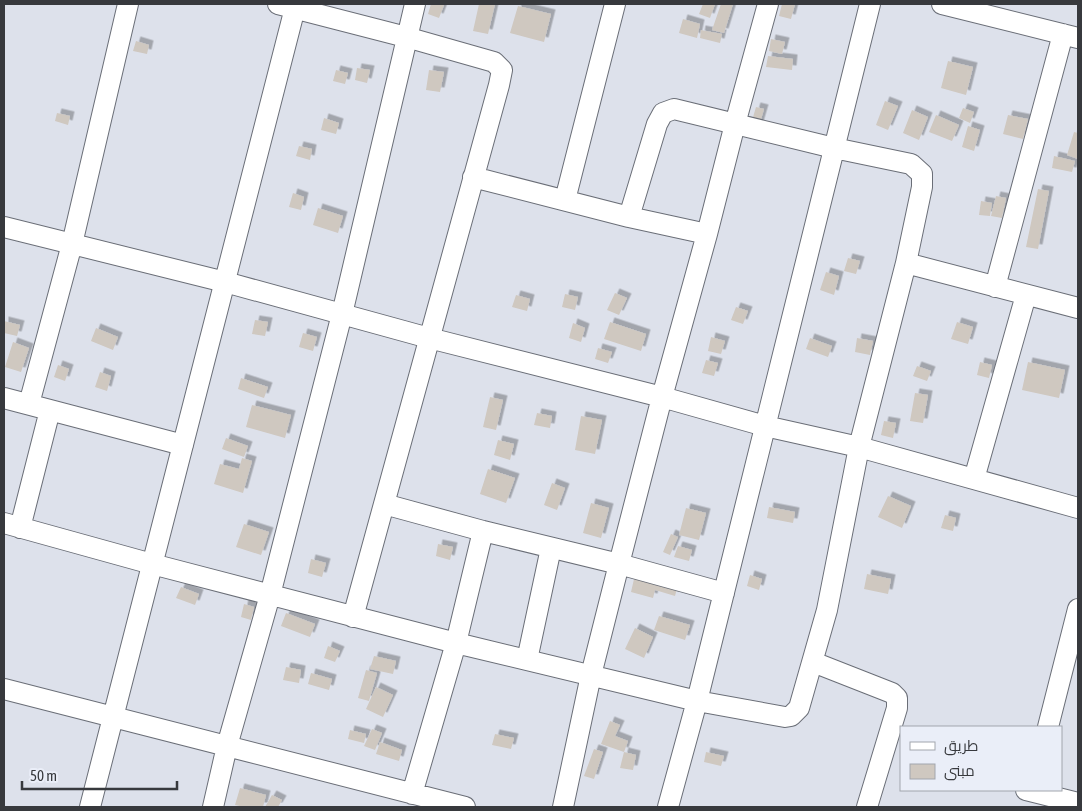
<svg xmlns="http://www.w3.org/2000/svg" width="1082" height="811" viewBox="0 0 1082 811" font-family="'Asap Condensed',Cairo,sans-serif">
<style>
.building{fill:#cfc8c0;filter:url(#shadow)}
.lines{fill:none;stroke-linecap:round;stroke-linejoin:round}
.minor-casing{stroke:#6a6e77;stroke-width:22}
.minor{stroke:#fff;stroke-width:20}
</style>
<defs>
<filter id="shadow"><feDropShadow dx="4.5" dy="-4.5" stdDeviation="0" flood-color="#0004"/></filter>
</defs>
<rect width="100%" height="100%" fill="#dde1eb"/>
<!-- building -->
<path class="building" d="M431,4H440L444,5L439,18L428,14Z
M479,4H495L488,34L473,31Z
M703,4H715L710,18L699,14Z
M721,4H733L724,33L712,30Z
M782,4H795L791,19L779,16Z
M518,6L551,14L544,42L510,33Z
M683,19L700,24L697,38L679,33Z
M701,30L722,34L720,43L700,38Z
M771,39L785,42L782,54L769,51Z
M136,41L149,45L147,54L133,51Z
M768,56L793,59L792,70L766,67Z
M948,61L973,67L966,95L941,88Z
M357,68L370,70L367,83L355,80Z
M336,70L348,73L345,84L333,81Z
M429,70L444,72L440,92L426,90Z
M885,101L898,106L888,130L876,125Z
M756,107L764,109L759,126L751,124Z
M963,108L974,112L970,123L959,118Z
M912,110L928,117L919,140L903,133Z
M57,113L70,116L68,125L55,121Z
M936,115L959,125L952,141L929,132Z
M1008,115L1028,119L1023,139L1003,134Z
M324,118L339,123L336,134L321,130Z
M968,126L980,130L974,151L962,147Z
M1074,132L1078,133V159L1067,155Z
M299,146L312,149L310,160L296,156Z
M1054,156L1075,161L1072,172L1052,168Z
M1038,189L1049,191L1038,249L1026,247Z
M293,193L304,197L301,210L289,207Z
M996,196L1006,198L1002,218L991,216Z
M981,201L992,203L990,216L979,215Z
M318,208L343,216L338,233L313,225Z
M848,258L860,261L856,274L844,271Z
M826,272L839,276L834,295L820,290Z
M615,293L627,298L619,315L607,310Z
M565,294L578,297L575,310L562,307Z
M516,295L530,299L527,311L512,307Z
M736,307L748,311L743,324L731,320Z
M255,320L268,322L265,336L252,334Z
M4,321L20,325L17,336L4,333Z
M610,322L646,334L641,351L604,339Z
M957,322L973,327L968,344L951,339Z
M573,323L585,328L581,342L569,338Z
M96,328L118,337L113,350L91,341Z
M303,333L317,337L313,351L299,347Z
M711,337L725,341L721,354L708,351Z
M810,338L832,346L828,357L806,349Z
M857,338L873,341L870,355L855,352Z
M13,342L29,348L21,372L5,367Z
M598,348L612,352L608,363L595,359Z
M706,360L718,363L714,376L702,373Z
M980,362L992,365L989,378L977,375Z
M1028,362L1065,370L1059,398L1022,390Z
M58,365L69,369L65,381L54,377Z
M917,366L931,371L927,381L913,376Z
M100,372L111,376L107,391L95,387Z
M241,378L268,387L264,398L238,389Z
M915,393L928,395L923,423L910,421Z
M490,397L503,400L496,430L483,427Z
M252,405L291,415L285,438L246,427Z
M537,413L552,416L550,428L534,425Z
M581,416L602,420L595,454L575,450Z
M884,421L896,423L893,438L881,435Z
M226,438L248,446L244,457L222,449Z
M498,440L514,444L510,460L494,455Z
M242,458L252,461L243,493L214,484L220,464L239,469Z
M488,469L515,478L506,503L480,494Z
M552,483L565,488L557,510L544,505Z
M888,496L911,506L902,528L878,517Z
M591,503L609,508L601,538L583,533Z
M769,507L795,512L793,523L767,518Z
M686,508L706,513L699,540L679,535Z
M945,515L956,518L953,531L941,528Z
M244,524L269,532L261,555L236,547Z
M671,534L678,537L670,555L663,552Z
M438,544L453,547L450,560L436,556Z
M678,546L692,550L689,561L674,557Z
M311,559L326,563L322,577L308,573Z
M637,566L680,577L675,596L655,590L653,598L631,592Z
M867,574L891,579L888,594L864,589Z
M750,575L762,579L759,590L747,586Z
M181,587L199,594L195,605L176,598Z
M244,604L254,607L251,620L241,617Z
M286,613L315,624L310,637L281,626Z
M659,616L690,625L685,640L654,630Z
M635,628L653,637L644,658L625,649Z
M328,646L340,651L335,662L324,658Z
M374,656L396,661L393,674L370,669Z
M286,667L301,670L299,683L283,680Z
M366,670L377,673L369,701L358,698Z
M311,673L332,679L329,690L308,684Z
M376,687L393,695L383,717L366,709Z
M610,721L620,725L615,736L628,741L624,752L601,744Z
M372,729L382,733L375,750L364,746Z
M350,730L366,734L364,743L348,739Z
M495,734L514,738L511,749L492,745Z
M380,742L402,750L399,761L376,754Z
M594,749L603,752L594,779L584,776Z
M624,752L636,755L633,770L620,768Z
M706,752L724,756L721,766L704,762Z
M240,788L266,795L263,807H244L235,805Z
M272,795L282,800L278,807H265Z"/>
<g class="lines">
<defs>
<path id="minor" d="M278,4L406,37L494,62L502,70L499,85L353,617
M942,4L1078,38
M473,177L629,217L707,234
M565,200L615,4
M4,227L225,282L429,338L662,397L765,426L859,447L1078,508
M906,263L1078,308
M995,287L1063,34
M4,398L183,445
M29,404L72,244L128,4
M974,479L1026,295
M384,504L483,531L619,564L724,593
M4,523L152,564L456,643L697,701L785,717L791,716L799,708L827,610L859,447L906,263L922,187V174L911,164L834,148L674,109L663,113L657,124L629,217
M20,528L50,410
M527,660L551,548
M813,662L892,693L897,698V708L867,807
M4,689L465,807
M1048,727L1078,609
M1026,790L1078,803
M412,794L456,643L483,531
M90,807L296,4
M213,807L227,746L270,595L342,314L415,4
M563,807L591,675L619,564L662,397L707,234L735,124L768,4
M668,807L697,701L870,4"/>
</defs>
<!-- minor casing -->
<use href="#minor" class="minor-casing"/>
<!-- minor -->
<use href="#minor" class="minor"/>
</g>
<!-- border -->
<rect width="1082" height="811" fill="none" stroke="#37393d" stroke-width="10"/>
<!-- legend -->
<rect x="900" y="726" width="162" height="65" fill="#eaeef8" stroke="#a2a6ad"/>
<rect x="910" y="742" width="25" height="8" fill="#ffffff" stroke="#a2a6ad"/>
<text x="944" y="751" font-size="15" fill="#37393d">طريق</text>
<rect x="910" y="764" width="25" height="15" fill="#cfc8c0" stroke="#a2a6ad"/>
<text x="944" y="776" font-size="15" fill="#37393d">مبنى</text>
<!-- scale -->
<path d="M22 781v8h155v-8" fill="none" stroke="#37393d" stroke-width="2.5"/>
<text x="30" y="781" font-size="15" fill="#37393d" stroke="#eaeef8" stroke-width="4" paint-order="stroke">50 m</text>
</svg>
